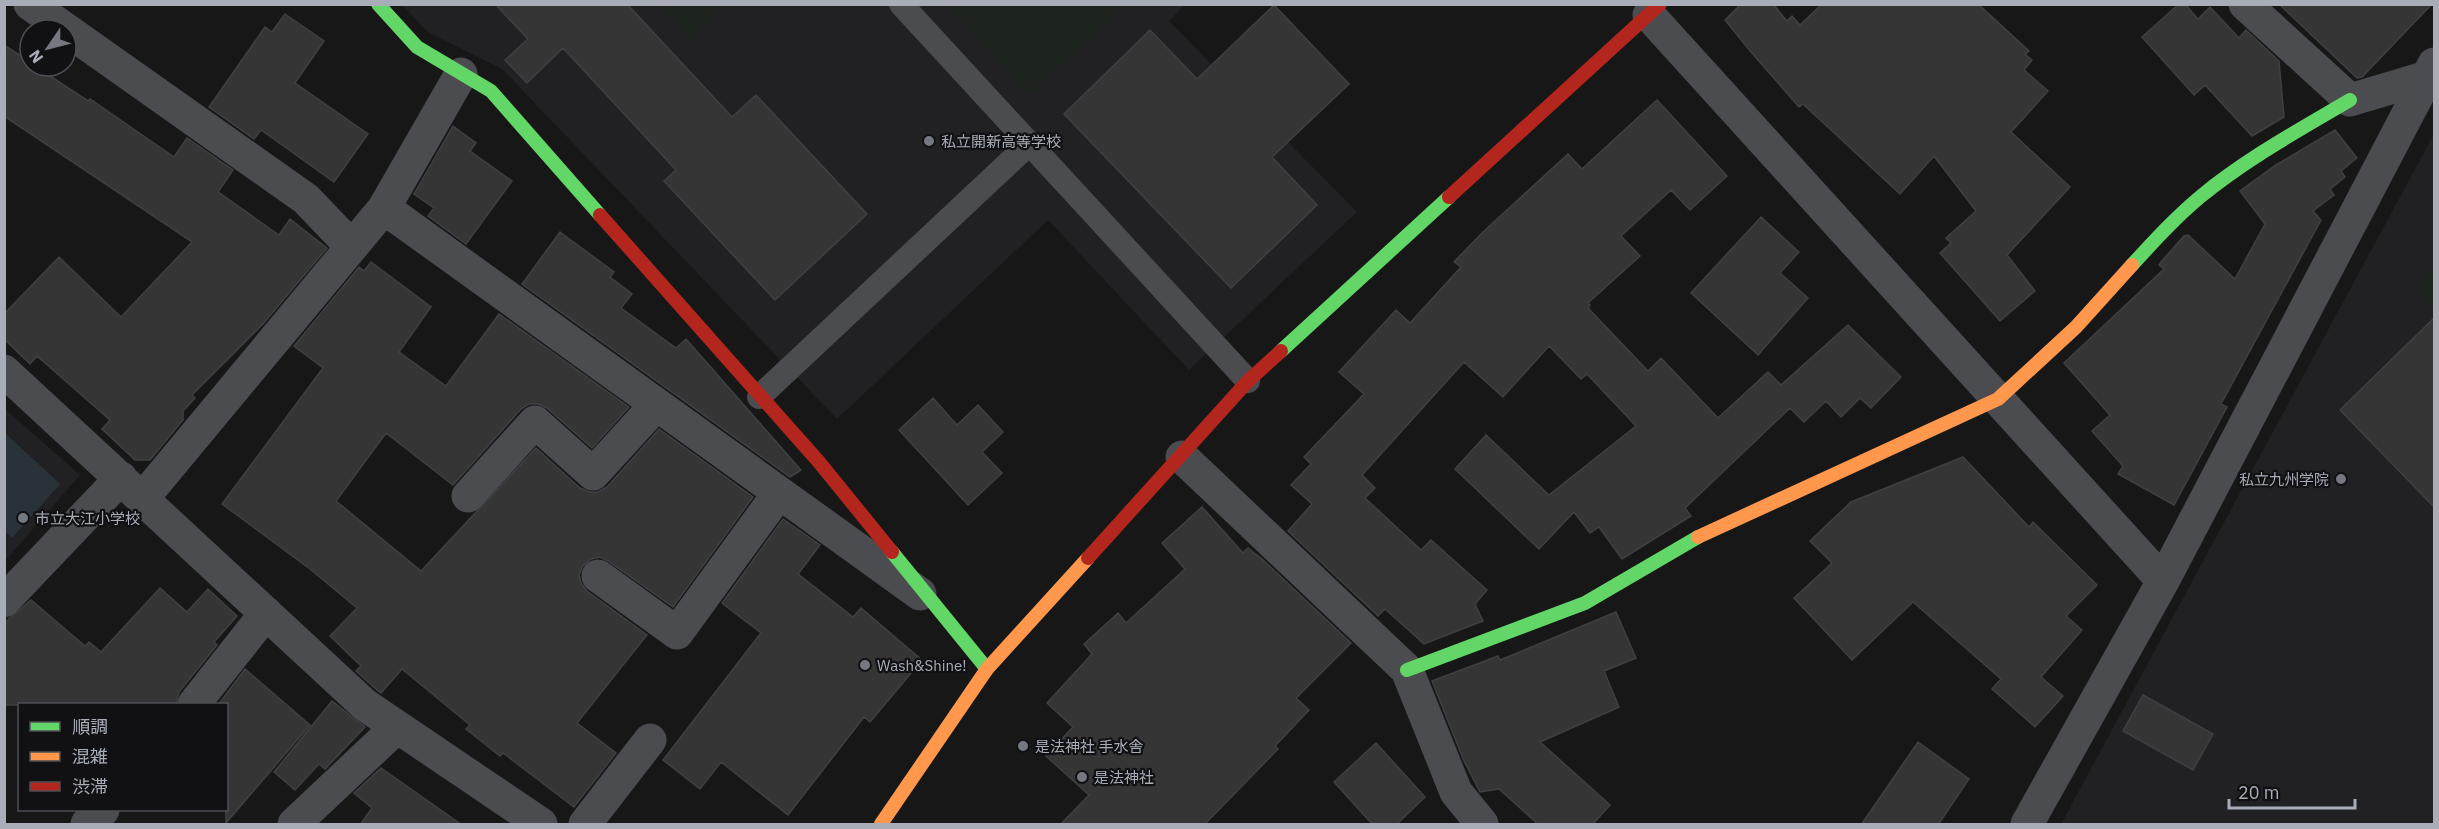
<svg xmlns="http://www.w3.org/2000/svg" width="2439" height="829" viewBox="0 0 2439 829" font-family="'IBM Plex Sans','Noto Sans JP',sans-serif">
<style>
.built{fill:#212123}
.green{fill:#1d241e}
.water{fill:#2a3239}
.building{fill:#353536;stroke:#3f4043;stroke-width:1.5}
.lines{fill:none;stroke-linecap:round;stroke-linejoin:round}
.lane{stroke:#4b4c50;stroke-width:24}
.street{stroke:#4b4c50;stroke-width:33}
.fast{stroke:#63d668;stroke-width:14}
.slow{stroke:#ff974d;stroke-width:14}
.jam{stroke:#b3261e;stroke-width:14}
.poi-dot{fill:#757880;stroke:#111113;stroke-width:2}
.labels{text-anchor:middle;dominant-baseline:central;stroke-width:4.5;stroke-linejoin:round;paint-order:stroke}
.poi-label{font-size:15px;fill:#a8adb8;stroke:#111113;text-anchor:start}
</style>
<rect width="100%" height="100%" fill="#171717"/>
<!-- built -->
<path class="built" d="M402,5H1185L1169,21L1357,212L1189,370L1048,220L837,419L502,69L429,33Z
M2434,134V824H2061Z
M5,409L80,475L5,561Z"/>
<!-- green -->
<path class="green" d="M660,5H725L690,37Z
M946,5H1125L1029,93Z
M2434,270V309L2415,288Z"/>
<!-- water -->
<path class="water" d="M5,433L60,484L12,538L5,531Z"/>
<!-- building -->
<path class="building" d="M495,4H627L732,117L756,95L867,214L775,300L664,181L676,170L563,48L527,83L505,60L528,39Z
M1741,4H1773L1787,21L1792,16L1800,25L1822,4H1978L2029,51L2025,54L2032,60L2024,70L2048,91L2011,132L2070,187L2007,255L2035,291L2000,321L1940,253L1951,243L1946,238L1976,211L1934,156L1900,194L1803,104L1799,107L1751,52L1725,20Z
M2179,4H2185L2198,19L2210,7L2239,38L2246,30L2279,61L2284,117L2252,136L2205,85L2194,95L2142,37Z
M2279,4H2432L2362,77L2357,78Z
M1274,5L1349,84L1272,157L1317,205L1231,288L1064,114L1150,30L1197,79Z
M285,14L324,41L295,83L368,134L334,182L261,130L254,139L209,107L265,27L272,32Z
M4,45L30,62V66H35L88,101L90,99L174,157L187,138L233,170L218,192L279,235L290,219L327,248L263,324L192,395L195,398L183,411V420L150,460H135L102,429L110,420L37,356L30,364L4,339V314L59,257L121,317L192,242L4,116Z
M1657,100L1727,176L1690,210L1671,190L1621,236L1640,256L1588,303L1590,305L1588,308L1648,371L1661,358L1718,418L1768,372L1781,385L1848,325L1901,377L1871,408L1860,398L1841,417L1826,401L1804,422L1790,408L1685,508L1691,516L1622,559L1599,527L1590,533L1574,512L1539,549L1455,469L1486,435L1549,495L1636,426L1587,374L1581,379L1549,346L1503,397L1464,362L1362,475L1375,488L1365,498L1421,550L1431,540L1487,590L1475,604L1483,621L1424,644L1385,609L1378,616L1288,531L1312,504L1291,485L1311,464L1304,457L1364,394L1339,372L1396,310L1410,323L1461,267L1454,262L1483,232L1568,154L1582,169Z
M453,126L476,143L470,151L512,181L466,244L428,216L434,208L414,194Z
M2335,130L2357,158L2341,171L2345,177L2330,189L2334,195L2313,211L2321,220L2221,404L2227,407L2174,505L2118,474L2123,466L2092,431L2110,415L2064,363L2164,269L2159,265L2161,262L2184,236L2188,235L2235,279L2265,224L2240,191L2276,165Z
M1761,217L1799,252L1780,273L1808,298L1758,355L1691,293Z
M560,232L614,272L610,277L632,294L621,308L676,348L686,339L801,470L790,477L522,284Z
M371,262L431,307L399,352L446,386L499,314L629,407L592,448L547,408L538,404H529L521,409L453,485L386,433L336,501L421,571L536,448L580,488L590,492H598L607,487L659,429L753,497L673,607L608,561L600,557L591,559L583,566L579,575L581,583L587,591L647,635L577,723L616,753L574,807L503,753L500,756L466,729L470,725L402,669L381,693L377,690L356,671L361,666L330,636L357,608L310,569L222,504L323,368L294,346L359,267L364,271Z
M2434,318V507L2340,410Z
M933,398L957,425L978,405L1003,432L982,452L1002,473L968,505L899,430Z
M1963,457L2029,527L2033,522L2097,585L2066,616L2082,630L2041,677L2063,696L2035,727L1992,689L2001,679L1913,602L1852,660L1794,598L1832,563L1810,541L1851,502Z
M1202,507L1243,553L1248,548L1262,559L1351,643L1296,698L1309,710L1275,746L1278,749L1204,825H1060L1089,795L1046,756L1073,727L1047,703L1092,654L1084,644L1118,613L1126,623L1185,569L1162,543Z
M783,519L820,545L798,574L853,617L861,608L922,660L870,722L864,717L788,815L721,762L700,789L663,760L761,633L722,603Z
M160,588L187,612L208,589L237,616L214,642L217,645L179,692L176,705H4V623L31,600L85,646L89,642L101,652Z
M1616,612L1636,658L1604,671L1619,707L1540,742L1610,805L1592,825H1539L1499,789L1480,792L1464,761L1432,681L1498,656L1500,660Z
M245,669L310,725L226,823V705H218Z
M2143,695L2213,734L2193,770L2123,731Z
M332,701L365,727L325,769L319,764L295,790L274,772Z
M1918,742L1969,779L1938,825H1861Z
M1376,743L1425,797L1396,825H1373L1334,782Z
M381,768L462,825H360L372,808L354,793Z"/>
<g class="lines">
<!-- lane -->
<path class="lane" d="M901,4L1248,381
M759,397L1029,144"/>
<!-- street -->
<path class="street" d="M30,4L306,199L351,246
M2245,4L2350,100L2427,77
M1649,15L2163,581
M384,208L920,594
M4,371L365,705L541,824
M1182,457L1407,670L1456,792L1482,824
M468,496L535,422L593,474L656,405
M143,498L384,208L461,74
M598,576L677,633L779,493
M4,601L121,478
M194,704L266,613
M87,824L103,810
M294,824L397,727
M585,824L650,740
M2027,824L2163,581L2434,64"/>
<!-- fast -->
<path class="fast" d="M378,4L417,47L491,91L600,215
M2132,265C2154,241 2175,218 2200,197C2246,159 2299,130 2350,100
M1281,351L1449,197
M892,552L987,669
M1407,670L1585,603L1698,537"/>
<!-- slow -->
<path class="slow" d="M1698,537L1998,399L2076,327L2132,265
M881,824L987,669L1088,558"/>
<!-- jam -->
<path class="jam" d="M1449,197L1660,4
M600,215L819,462L892,552
M1088,558L1248,381L1281,351"/>
</g>
<!-- markers -->
<g class="poi-dot">
<circle cx="929" cy="141" r="6"/>
<circle cx="2341" cy="479" r="6"/>
<circle cx="23" cy="518" r="6"/>
<circle cx="865" cy="665" r="6"/>
<circle cx="1023" cy="746" r="6"/>
<circle cx="1082" cy="777" r="6"/>
</g>
<g class="labels">
<!-- poi labels -->
<g class="poi-label">
<text x="941" y="141">私立開新高等学校</text>
<text x="2329" y="479" text-anchor="end">私立九州学院</text>
<text x="35" y="518">市立大江小学校</text>
<text x="877" y="665">Wash&amp;Shine!</text>
<text x="1035" y="746">是法神社 手水舎</text>
<text x="1094" y="777">是法神社</text>
</g>
</g>
<!-- border -->
<rect width="2439" height="829" fill="none" stroke="#a8adb8" stroke-width="12"/>
<!-- legend -->
<rect x="18" y="703" width="210" height="108" fill="#111113" stroke="#4d4f55" stroke-width="1.5"/>
<rect x="30" y="722" width="30" height="9" fill="#63d668" stroke="#4d4f55" stroke-width="1.5"/>
<text x="72" y="733" font-size="18" fill="#a8adb8">順調</text>
<rect x="30" y="752" width="30" height="9" fill="#ff974d" stroke="#4d4f55" stroke-width="1.5"/>
<text x="72" y="763" font-size="18" fill="#a8adb8">混雑</text>
<rect x="30" y="782" width="30" height="9" fill="#b3261e" stroke="#4d4f55" stroke-width="1.5"/>
<text x="72" y="793" font-size="18" fill="#a8adb8">渋滞</text>
<!-- north arrow -->
<g transform="translate(48 48) rotate(235)"><circle r="28" fill="#111113" stroke="#4d4f55" stroke-width="1.5"/>
<path d="M0-4.5L10 22L0 15L-10 22Z" fill="#757880"/>
<text y="-9" font-size="16" font-weight="bold" text-anchor="middle" fill="#a8adb8">N</text>
</g>
<!-- scale -->
<path d="M2229 799v9h126v-9" fill="none" stroke="#a8adb8" stroke-width="3"/>
<text x="2238" y="799" font-size="18" fill="#a8adb8" stroke="#111113" stroke-width="4.5" paint-order="stroke">20 m</text>
</svg>
